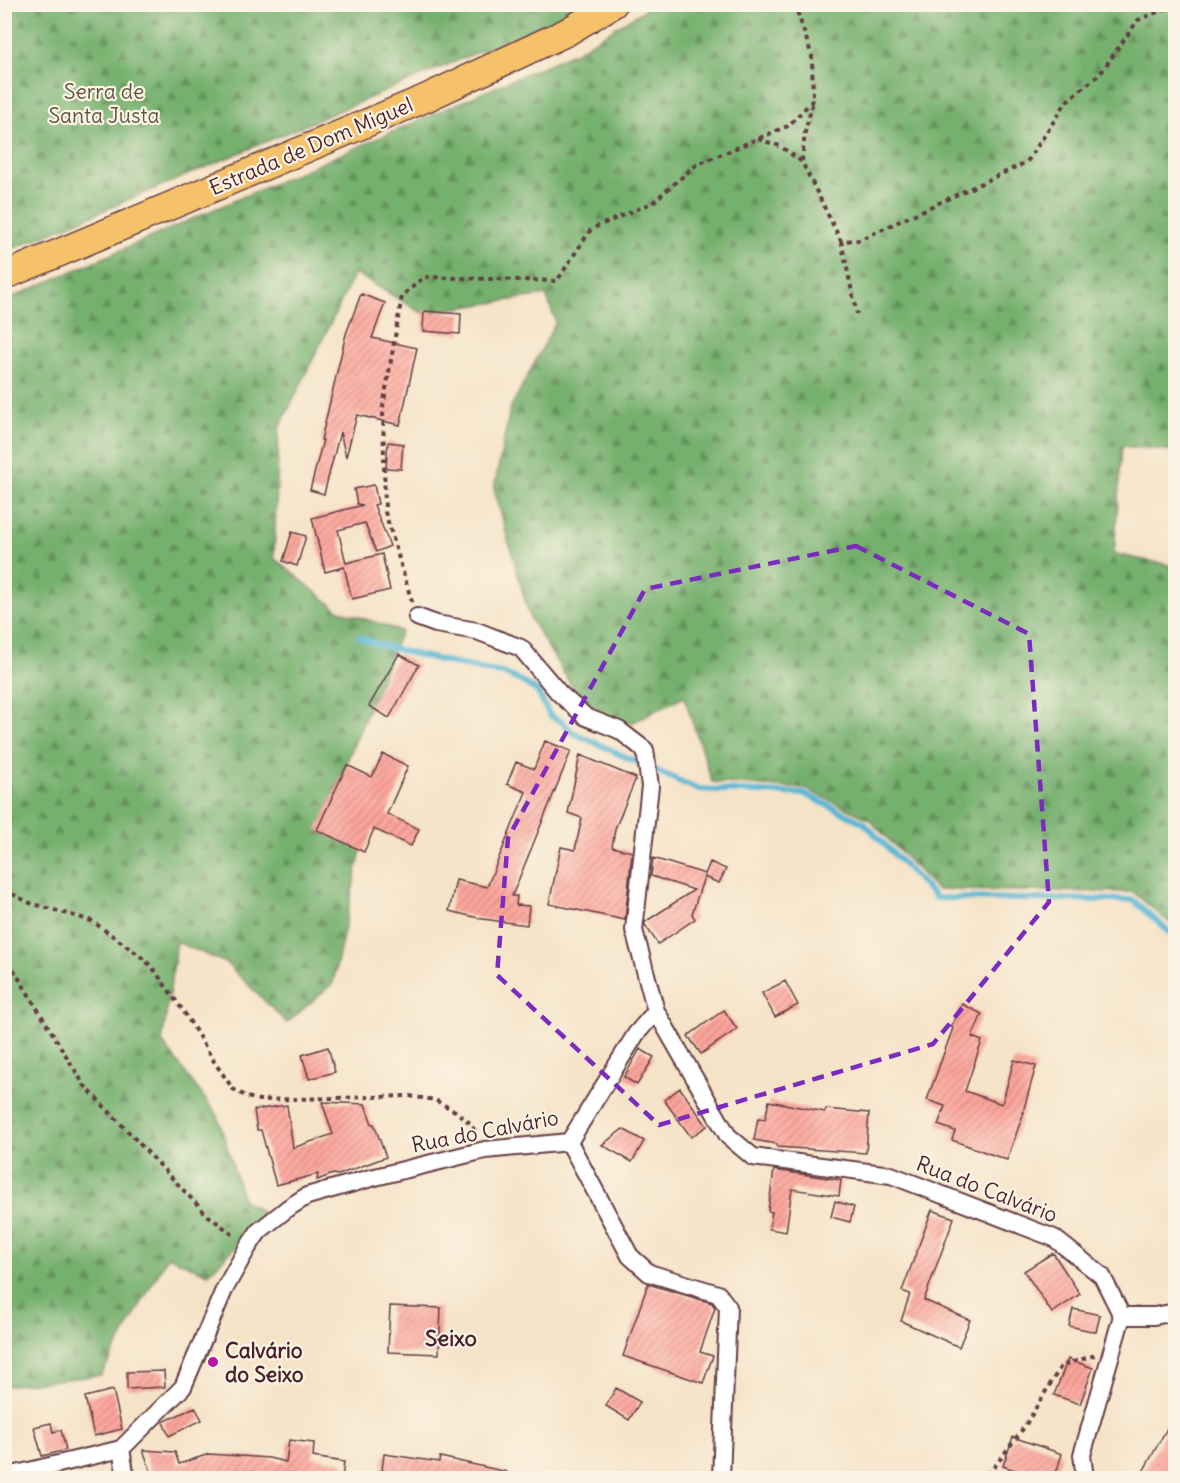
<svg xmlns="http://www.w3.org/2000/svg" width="1180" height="1483" viewBox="0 0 1180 1483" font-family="Delius,sans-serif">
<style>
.forest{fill:url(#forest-firs);stroke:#60684c;stroke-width:1.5}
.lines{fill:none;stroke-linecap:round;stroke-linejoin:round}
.stream{stroke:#56b6d4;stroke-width:6}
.building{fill:url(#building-hatch)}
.street-casing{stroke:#643c43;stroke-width:20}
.primary-casing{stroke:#643c43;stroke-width:30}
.path{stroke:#643c43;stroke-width:4;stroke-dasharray:4.5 4.5;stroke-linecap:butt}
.street{stroke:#fff;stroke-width:16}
.primary{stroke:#f5c16b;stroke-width:27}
.marked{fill:none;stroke:#7b2cbf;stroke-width:4.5;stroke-dasharray:12 8;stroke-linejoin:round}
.poi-dot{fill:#b5179e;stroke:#fcf5e5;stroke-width:2}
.labels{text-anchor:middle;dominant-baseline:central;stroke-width:4.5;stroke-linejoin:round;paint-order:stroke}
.park-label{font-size:21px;fill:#605344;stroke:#fcf5e5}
.street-label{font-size:21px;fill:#4a1f2b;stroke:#fcf5e5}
.poi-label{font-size:21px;font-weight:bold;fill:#4a1f2b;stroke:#fcf5e5;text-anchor:start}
.neighbourhood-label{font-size:22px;font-weight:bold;fill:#4a1f2b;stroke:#fcf5e5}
</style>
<defs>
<pattern id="forest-firs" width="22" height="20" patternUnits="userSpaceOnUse" patternTransform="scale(1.5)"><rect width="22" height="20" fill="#76b06e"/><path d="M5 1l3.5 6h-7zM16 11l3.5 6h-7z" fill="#638f5b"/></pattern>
<pattern id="building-hatch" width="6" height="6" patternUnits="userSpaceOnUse" patternTransform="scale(1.5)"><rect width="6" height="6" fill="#fda59c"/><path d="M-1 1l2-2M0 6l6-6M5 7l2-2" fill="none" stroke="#cf867f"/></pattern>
</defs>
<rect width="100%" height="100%" fill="#fcf5e5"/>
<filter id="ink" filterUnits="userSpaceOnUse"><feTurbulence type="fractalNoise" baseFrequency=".0167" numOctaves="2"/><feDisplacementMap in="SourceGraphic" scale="12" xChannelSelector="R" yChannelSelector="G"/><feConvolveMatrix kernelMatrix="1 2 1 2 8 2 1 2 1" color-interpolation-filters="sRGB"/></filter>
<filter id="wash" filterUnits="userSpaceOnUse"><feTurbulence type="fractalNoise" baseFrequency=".008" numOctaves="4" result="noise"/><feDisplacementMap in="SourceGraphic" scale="24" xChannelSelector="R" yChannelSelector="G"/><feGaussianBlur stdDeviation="1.35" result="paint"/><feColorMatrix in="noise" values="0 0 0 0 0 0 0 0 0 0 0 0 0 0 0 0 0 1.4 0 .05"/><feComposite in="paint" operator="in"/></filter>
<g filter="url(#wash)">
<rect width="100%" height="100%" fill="#f5e3c8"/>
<!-- forest -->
<path class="forest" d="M5,4H580V5L563,16L5,252Z
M652,5H1175V451L1122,446L1114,554L1175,566V927L1133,892L937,890L869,819L806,789L712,782L684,696L632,723L609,718L577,695L530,618L494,489L510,409L556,322L546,295L422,313L355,273L279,429L274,558L338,610L401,631L318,831L361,849L333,983L287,1023L226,963L177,942L162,1042L218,1116L243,1200L267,1215L208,1274L168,1256L101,1375L5,1386L4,301L578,51Z"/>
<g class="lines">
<!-- stream -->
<path class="stream" d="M359,637L377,644L414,654L484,670L503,673L521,681L537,691L550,716L562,722L574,733L641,764
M655,770L697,789L805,794L864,823L936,898L1133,900L1176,938"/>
</g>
<g id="blocks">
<!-- building -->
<path class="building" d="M361,294L385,303L372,338L417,348L400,425L357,415L346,457L340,432L324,494L310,490L323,440H321L346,334Z
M424,311L461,314L460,334L423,331Z
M388,442L403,444L401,469L386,468Z
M374,485L378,504L374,505L390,546L376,552L365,523L338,530L346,563L382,554L390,590L352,599L344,567L325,572L312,518L363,505L357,504L354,489Z
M292,532L306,536L297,566L283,561Z
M399,654L419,665L389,718L369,706Z
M545,741L571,751L512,896H517L516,905L529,906L527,925L483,919L449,911L456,880L487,887L526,792L507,784L516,762L534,769Z
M383,754L408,766L387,814L419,829L411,846L374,829L364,852L317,830L347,765L372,777Z
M580,755L636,778L615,829L612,847L632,852L625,920L549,904L561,847L575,850L582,818L568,813Z
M653,858L705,874L692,914L695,919L658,944L645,925V922L694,890L651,876Z
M710,862L726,869L719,883L704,877Z
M785,981L798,1005L775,1017L762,993Z
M962,1004L982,1014L972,1037L982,1041L965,1091L1002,1104L1014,1060L1036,1066L1023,1112H1024L1007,1160L952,1140L955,1131L938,1125L945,1106L927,1100L953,1028L951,1027Z
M724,1010L737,1029L701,1054L688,1036Z
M328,1047L335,1072L309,1079L302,1055Z
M640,1049L654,1057L637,1085L624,1077Z
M680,1088L707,1126L691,1137L664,1100Z
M769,1101L825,1112L826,1109L869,1113L866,1153L777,1147V1144L754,1140L758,1118L765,1119Z
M322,1102L365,1104L372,1124H374L386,1157L338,1175L333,1174L317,1180L318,1174L276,1185L261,1130H257L254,1110L287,1105L293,1148L333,1134Z
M623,1129L644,1141L632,1162L602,1145Z
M774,1170L841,1180L839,1196L792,1189L786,1232L769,1229L772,1212L768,1211Z
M835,1201L854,1207L850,1222L831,1217Z
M932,1210L954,1218L924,1300L970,1320L959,1347L901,1321L910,1294L902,1291Z
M1053,1253L1080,1294L1052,1313L1024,1271Z
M648,1284L712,1303L715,1308L700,1352L713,1356L703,1383L623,1356Z
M390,1306L441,1308L439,1354L388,1352Z
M1073,1309L1100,1315L1096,1332L1069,1326Z
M1068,1359L1093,1368L1080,1404L1054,1395Z
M164,1371L165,1387L127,1389V1372Z
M616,1388L640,1402L629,1420L606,1406Z
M113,1390L122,1429L94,1436L85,1397Z
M195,1407L202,1420L169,1436L163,1422Z
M1176,1412V1479H1139Z
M51,1423L53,1432L61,1430L66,1450L42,1456L34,1427Z
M1013,1437L1062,1454L1054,1479H1041L1003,1466Z
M289,1440L314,1443L313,1457L344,1462L342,1479H146V1476L152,1474L143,1450L175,1452L179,1464L209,1454L269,1458L286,1462Z
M384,1454L439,1462L440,1457L507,1472L506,1479H381Z"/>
</g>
</g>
<g filter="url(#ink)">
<use href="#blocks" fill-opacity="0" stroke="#643c43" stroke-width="1.5"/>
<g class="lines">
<defs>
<path id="street" d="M417,617L436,624L477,631L521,648L559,693L586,717L619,730L645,750L650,786L634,930L656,1011L728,1136L753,1157L891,1175L1054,1238L1102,1276L1122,1316
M569,1142L630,1256L649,1273L718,1294L728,1307L721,1478
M1122,1316H1154L1176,1312
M121,1449L183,1387L224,1290L248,1247L259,1231L288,1208L307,1196L371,1178L485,1150L569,1142L636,1034L656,1011
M4,1477L121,1449L126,1478
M1085,1478L1082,1455L1122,1316"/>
<path id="primary" d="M4,276L426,98L567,32L613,4"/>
</defs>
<!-- street casing -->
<use href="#street" class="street-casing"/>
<!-- primary casing -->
<use href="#primary" class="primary-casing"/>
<!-- path -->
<path class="path" d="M758,139L780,146L802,162L841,241L859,240L1027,162L1067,101L1100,74L1138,20L1170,7H1176
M802,161L805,132L813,101
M841,241L857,314
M412,602L385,512L383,407L402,296L424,277L557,281L591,229L652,203L696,165L788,126L813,100L812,56L796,8L793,4
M4,890L30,903L92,921L139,955L152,967L184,1012L215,1063L233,1089L247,1097L259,1100L409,1096L435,1100L455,1111L471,1124L476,1134
M4,954L84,1085L206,1214L236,1237
M979,1478L992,1470L1025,1426L1061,1366L1095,1355"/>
<!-- street -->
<use href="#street" class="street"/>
<!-- primary -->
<use href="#primary" class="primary"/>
</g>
</g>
<!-- marked area -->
<path class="marked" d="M856,546L1029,634L1049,902L933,1044L659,1125L497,975L508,838L645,589Z"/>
<!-- markers -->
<circle class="poi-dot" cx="213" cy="1362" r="6"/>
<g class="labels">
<!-- park labels -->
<g class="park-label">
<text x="104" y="91">Serra de<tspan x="104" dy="24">Santa Justa</tspan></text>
</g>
<!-- street labels -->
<g class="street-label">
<text transform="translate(311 146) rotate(-23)">Estrada de Dom Miguel</text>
<text transform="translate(485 1131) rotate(-11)">Rua do Calvário</text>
<text transform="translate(987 1189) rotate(21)">Rua do Calvário</text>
</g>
<!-- poi labels -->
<g class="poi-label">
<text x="225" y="1350">Calvário<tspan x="225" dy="24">do Seixo</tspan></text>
</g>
<!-- neighbourhood labels -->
<g class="neighbourhood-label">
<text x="451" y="1338">Seixo</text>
</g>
</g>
<!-- margin -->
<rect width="1180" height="1483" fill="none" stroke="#fcf5e5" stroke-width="24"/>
</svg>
